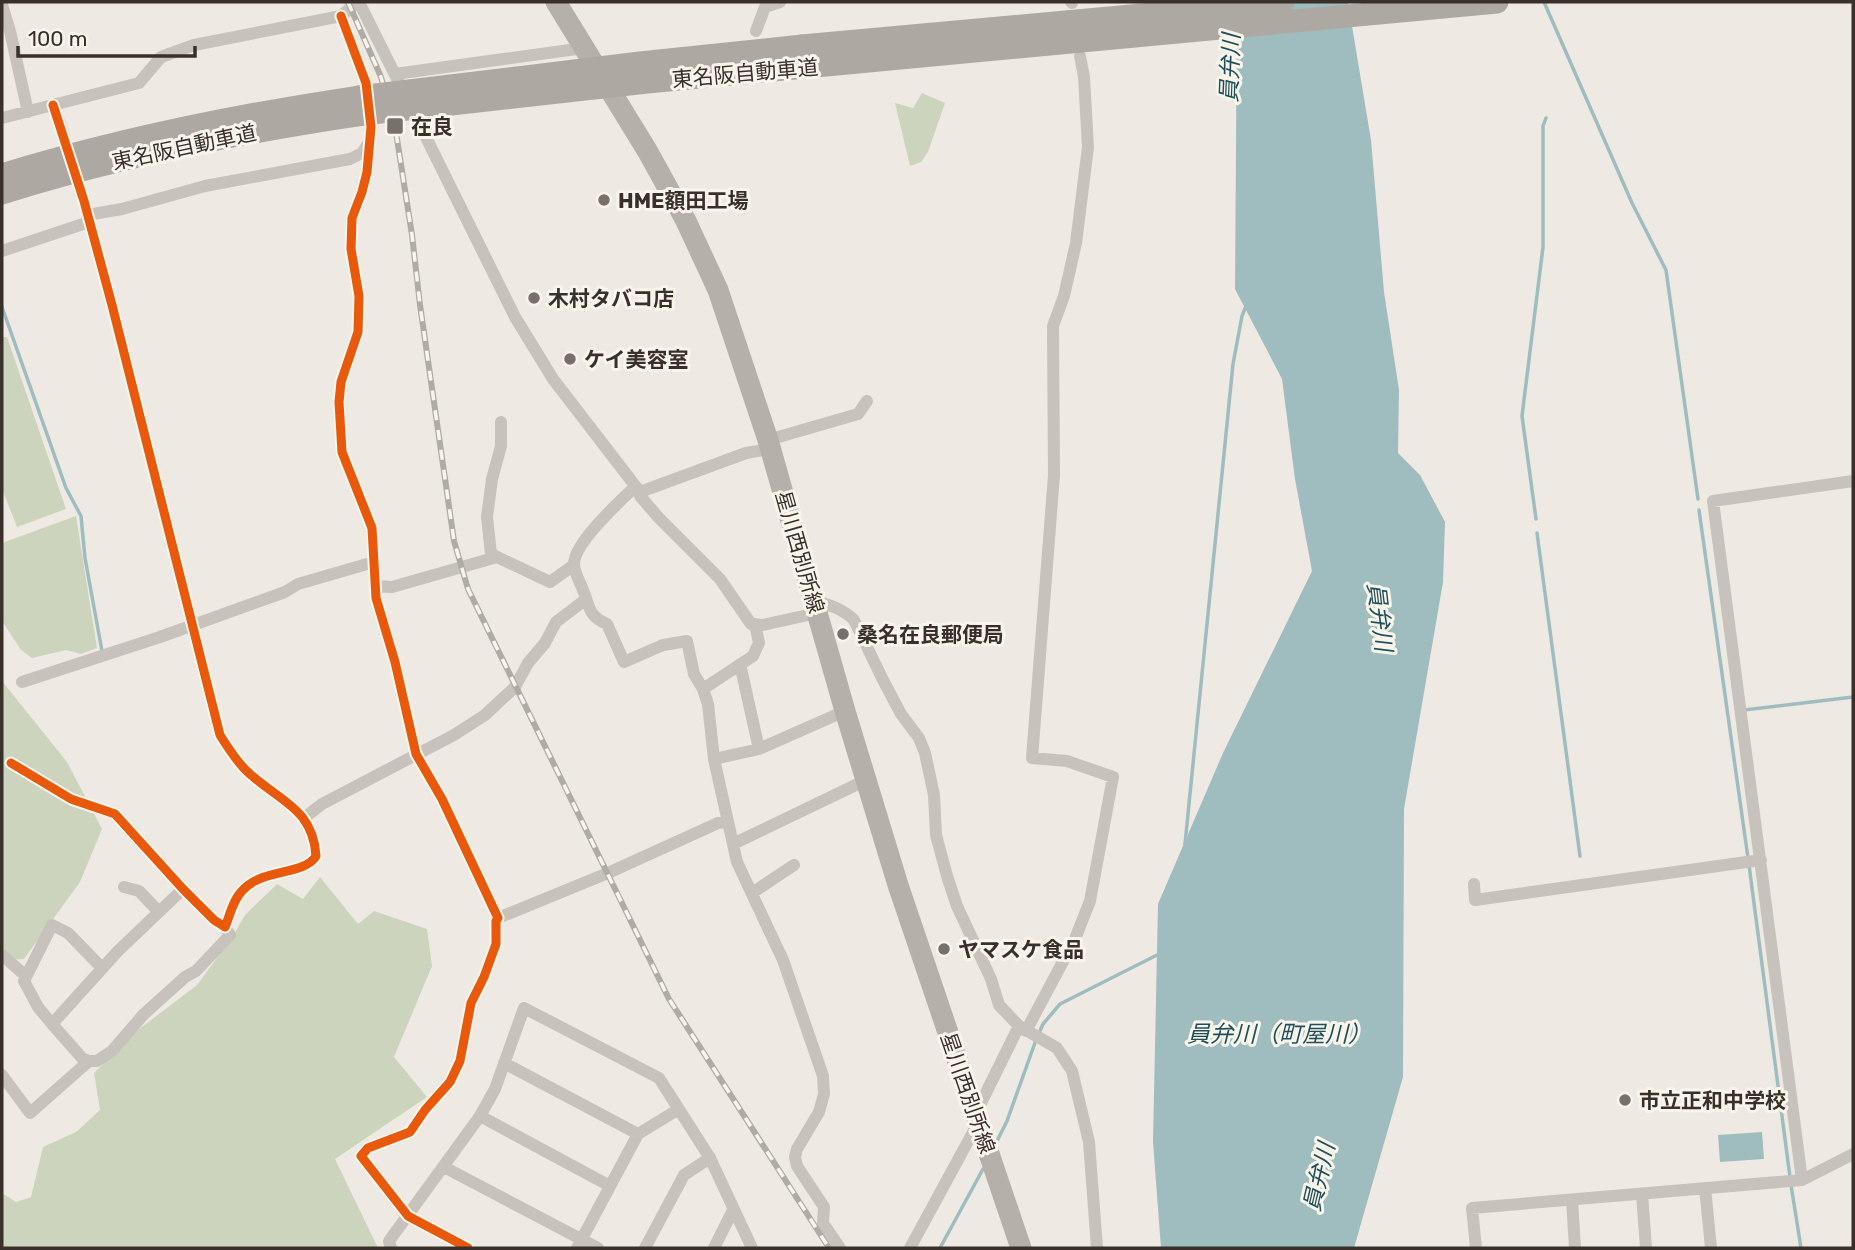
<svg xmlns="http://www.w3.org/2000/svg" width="1855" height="1250" viewBox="0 0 1855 1250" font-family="Rubik,'Noto Sans JP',sans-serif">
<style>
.green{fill:#cdd4bd}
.water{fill:#9fbcbf}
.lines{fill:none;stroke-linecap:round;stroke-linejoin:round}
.stream{stroke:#9fbcbf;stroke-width:3.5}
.street-tunnel{stroke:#cac5be;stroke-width:12;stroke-dasharray:12 6;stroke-linecap:butt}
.street{stroke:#c7c2bb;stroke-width:12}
.primary{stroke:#b6b0aa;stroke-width:21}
.highway{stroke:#ada8a2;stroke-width:23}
.rail-casing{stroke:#afaba5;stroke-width:6}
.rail{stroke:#faf5eb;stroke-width:3.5;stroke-dasharray:10;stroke-linecap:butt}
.highway-bridge{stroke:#ada8a2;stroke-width:23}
.cycleway-casing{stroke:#faf5eb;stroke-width:13}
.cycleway{stroke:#e8590c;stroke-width:9}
.poi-dot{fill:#78716a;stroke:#faf5eb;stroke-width:2.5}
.labels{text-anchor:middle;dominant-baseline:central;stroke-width:6;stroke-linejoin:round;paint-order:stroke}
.street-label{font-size:21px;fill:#383029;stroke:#faf5eb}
.poi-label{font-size:21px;font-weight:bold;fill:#383029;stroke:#faf5eb;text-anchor:start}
.water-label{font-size:23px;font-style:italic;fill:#1e505b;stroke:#faf5eb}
</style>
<rect width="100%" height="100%" fill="#eeeae3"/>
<!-- green -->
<path class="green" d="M922,93L945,103L928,152L921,162L910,166L895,103L913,108Z
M2,337H7L66,509L17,527L2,489Z
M76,516L97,648L81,654L66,650L32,658L21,650L2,621V543Z
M2,681L67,762L102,829L80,882L24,959L2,960Z
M320,877L358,924L374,911L427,929L432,966L394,1057L427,1097L335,1159L378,1248H2V1193L16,1202L31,1197L43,1147L76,1132L100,1110L94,1073L138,1030L197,985L233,936L245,915L277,884L303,899Z"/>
<!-- water -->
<path class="water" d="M1237,2H1348L1371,140L1384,292L1399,390L1398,453L1420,475L1445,522L1443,582L1404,809L1403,1077L1354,1248H1161L1153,1142L1158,904L1223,753L1312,571L1295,479L1282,379L1235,289Z
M1762,1132L1764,1159L1720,1162L1718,1135Z"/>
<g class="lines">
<!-- stream -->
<path class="stream" d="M1544,2L1632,203L1666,270L1698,499
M2,307L66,488L81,516L85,558L102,651
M1699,510L1748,858
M1536,519L1522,416L1543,247V126L1546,118
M1537,533L1580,856
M1744,710L1853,697
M1185,844L1233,364L1242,316L1246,306
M1749,865L1790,1177
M1039,1033L1043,1024L1060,1004L1159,954
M995,1145L1007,1121L1036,1040
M1791,1185L1801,1248
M940,1248L983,1169"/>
<!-- street-tunnel -->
<path class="street-tunnel" d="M61,127L84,201"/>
<!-- street -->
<path class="street" d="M359,2L515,317L553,379L640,492V496L659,518L720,579L751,624L763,625L817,613
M1071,2L1072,3
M2,5L10,31L28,112
M341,16L366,83L371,127L367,172L362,192L352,218L351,249L359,296L358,332L341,382L339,402L342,452L372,528L376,598L395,662L416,754L442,799L498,918L496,921V944L484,977L471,1003L460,1061L450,1082L425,1110L410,1132L368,1148L361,1156L408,1216L468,1248
M756,31L765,7L780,2
M395,74L584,48
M53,105L61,127
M2,118L139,83L161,57L194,45L341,16L358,2
M87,215L122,209L205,186L350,159L362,153L368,144
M2,251L89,222
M501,422V446L492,479L487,517L491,554L550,582L574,565
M768,440L858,414L867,401
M635,487C620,501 574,543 574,564C574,572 580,582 583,590C590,607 588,616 607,624L624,662L663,645L687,641L694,674L703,689L708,704L714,759L737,862L783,960L823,1076L824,1094L819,1112L797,1149L795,1157L797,1166L824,1207L823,1223L840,1248
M640,492L746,453L770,449
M376,586L392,587L497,557
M814,602C828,603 844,610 854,620L883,680L901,714L919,738L925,753L934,795L936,835L947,876L957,906L991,979L999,1005L1019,1026L1057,1048L1072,1071L1089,1142L1097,1248
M740,664L759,749
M22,682L160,637L285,592L298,584L374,562
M703,689L753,656L759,643L755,624
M714,759L759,749L845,711
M11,763L71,799L115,814L183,889L214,920L225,927C230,915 233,900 242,891C261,868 304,876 316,856C313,809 281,802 250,774C238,764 228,748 220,735L112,305L84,201
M304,818L322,804L454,735L485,715L515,687L528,663L545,643L556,622L585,600
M733,844L866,780
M1474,884L1475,900L1761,860
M124,887L139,891L159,912
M752,893L794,865
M498,918L608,873L718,823L727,822
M2,955L26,976
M52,1024L38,1007L24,981L52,925L68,933L102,968
M1026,1031L1075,939L1090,901L1113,777L1067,761L1032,758L1054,475L1053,326L1064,296L1076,243L1088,147L1084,77L1080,56
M89,1061H97L112,1051L143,1015L185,977L196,971L230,935L225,927
M504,1063L638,1134
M2,1075L30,1113L89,1061L82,1058L52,1024L118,951L183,889
M975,1115L1019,1026
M480,1116L610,1186
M444,1167L598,1248
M1802,1180L1713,501L1853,481
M1705,1188L1711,1248
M1642,1194L1646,1248
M1572,1200L1575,1248
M391,1248L389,1241L480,1116L495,1089L524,1008L659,1078L710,1158L752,1248
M577,1248L638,1134L679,1109
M645,1248L684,1175L710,1158
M714,1248L733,1210
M910,1248L978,1123
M1476,1248L1472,1208L1802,1180L1853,1154"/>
<!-- primary -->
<path class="primary" d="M556,2L648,152L686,221L718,290L768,440L845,711L898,885L1021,1248"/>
<!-- highway -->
<path class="highway" d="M802,46L1283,2
M805,67L1497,2
M2,175C119,139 238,115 359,97
M2,193C120,156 241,132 363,114"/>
<defs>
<path id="rail" d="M348,2L381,77L395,126L412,235L420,305L454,541L468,589L669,999L829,1248"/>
</defs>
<!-- rail casing -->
<use href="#rail" class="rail-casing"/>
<!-- rail -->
<use href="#rail" class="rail"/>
<!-- highway-bridge -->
<path class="highway-bridge" d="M359,97L640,63L802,46
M363,114L647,82L805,67"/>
<defs>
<path id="cycleway" d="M341,16L366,83L371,127L367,172L362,192L352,218L351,249L359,296L358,332L341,382L339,402L342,452L372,528L376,598L395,662L416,754L442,799L498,918L496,921V944L484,977L471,1003L460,1061L450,1082L425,1110L410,1132L368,1148L361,1156L408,1216L468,1248
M11,763L71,799L115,814L183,889L214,920L225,927C230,915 233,900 242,891C261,868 304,876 316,856C313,809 281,802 250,774C238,764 228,748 220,735L112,305L84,201L53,105"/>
</defs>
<!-- cycleway casing -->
<use href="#cycleway" class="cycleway-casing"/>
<!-- cycleway -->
<use href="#cycleway" class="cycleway"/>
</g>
<!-- markers -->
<g class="poi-dot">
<rect x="386" y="117" width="18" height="18" rx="3.5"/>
<circle cx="604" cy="200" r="7"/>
<circle cx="534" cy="298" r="7"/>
<circle cx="570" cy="359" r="7"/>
<circle cx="843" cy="634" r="7"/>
<circle cx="944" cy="949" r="7"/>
<circle cx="1625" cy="1100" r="7"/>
</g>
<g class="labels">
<!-- street labels -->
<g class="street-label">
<text transform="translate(745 73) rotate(-5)">東名阪自動車道</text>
<text transform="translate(184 147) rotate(-12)">東名阪自動車道</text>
<text transform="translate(800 552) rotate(74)">星川西別所線</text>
<text transform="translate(968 1093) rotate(71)">星川西別所線</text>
</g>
<!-- poi labels -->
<g class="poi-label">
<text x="411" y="126">在良</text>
<text x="618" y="200">HME額田工場</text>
<text x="548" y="298">木村タバコ店</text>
<text x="584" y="359">ケイ美容室</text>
<text x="857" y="634">桑名在良郵便局</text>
<text x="958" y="949">ヤマスケ食品</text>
<text x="1639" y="1100">市立正和中学校</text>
</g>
<!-- water labels -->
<g class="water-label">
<text transform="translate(1230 68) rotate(-88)">員弁川</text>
<text transform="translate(1380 617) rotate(83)">員弁川</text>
<text x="1279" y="1034">員弁川（町屋川）</text>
<text transform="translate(1319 1177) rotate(-77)">員弁川</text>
</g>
</g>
<!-- border -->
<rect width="1855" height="1250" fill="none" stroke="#383029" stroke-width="7"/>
<!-- scale -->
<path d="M18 46v10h177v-10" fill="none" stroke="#383029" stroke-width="3.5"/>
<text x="28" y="46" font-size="21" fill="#383029" stroke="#faf5eb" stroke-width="5" paint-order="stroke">100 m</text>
</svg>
